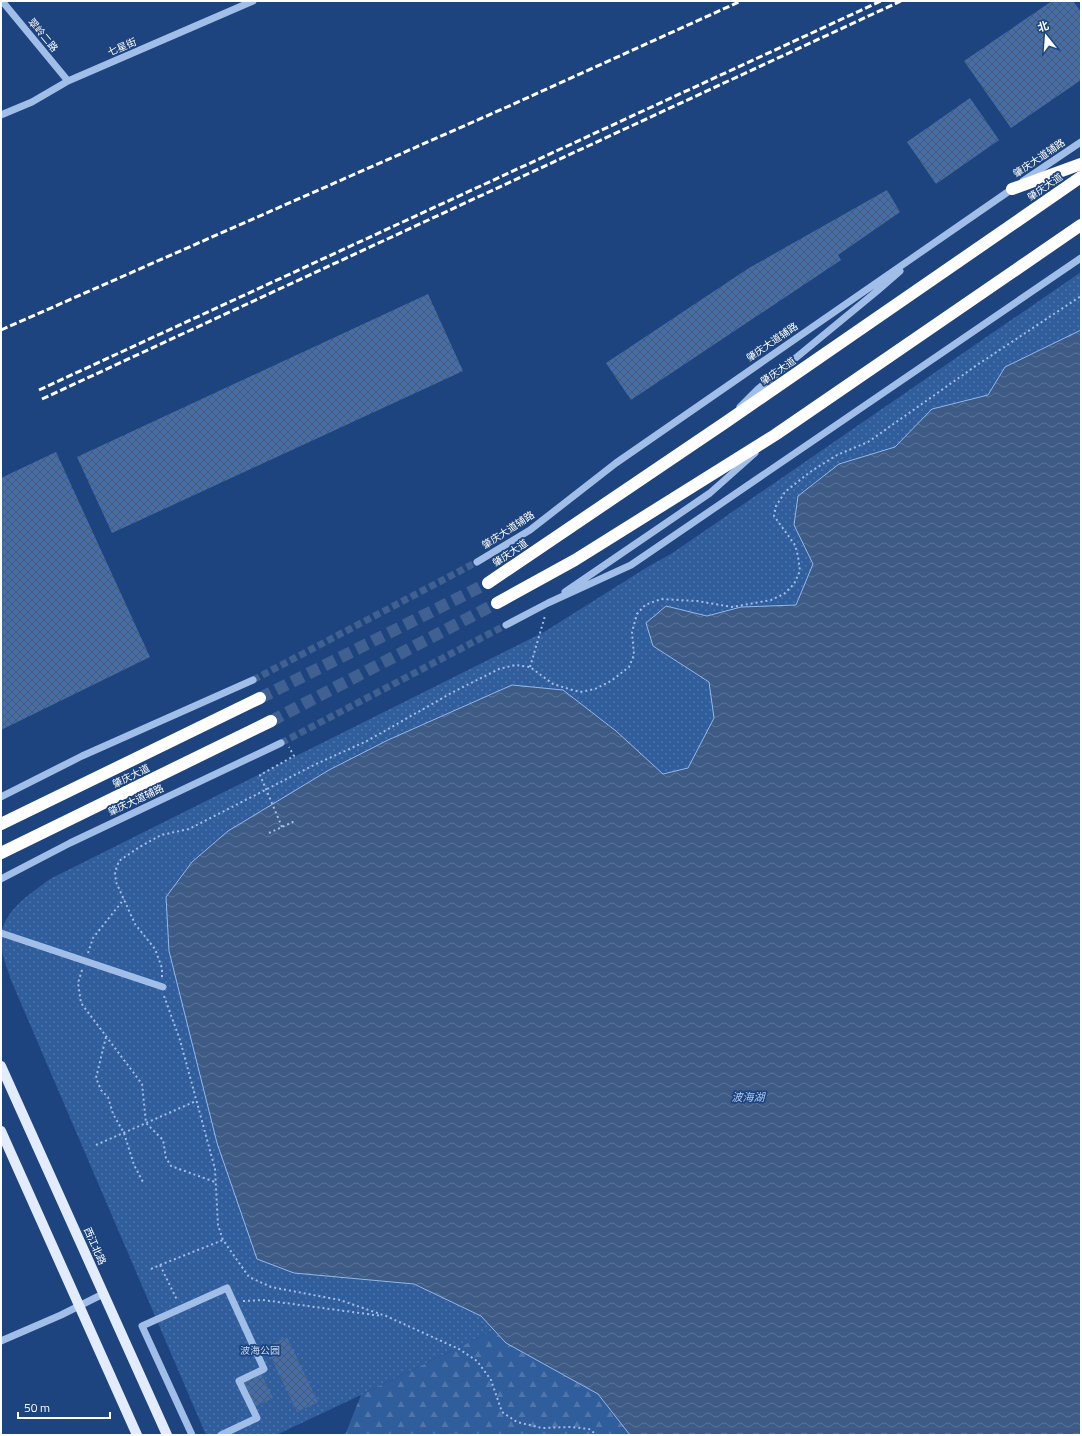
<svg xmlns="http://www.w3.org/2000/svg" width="1082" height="1436" viewBox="0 0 1082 1436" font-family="'Titillium Web','Noto Sans SC',sans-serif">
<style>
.forest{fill:url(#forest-firs)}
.park{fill:url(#park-dots)}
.water{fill:url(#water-waves);stroke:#93b8ea}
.building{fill:url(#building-cross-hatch)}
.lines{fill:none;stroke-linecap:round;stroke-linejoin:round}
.minor-tunnel{stroke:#3f6091;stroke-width:7;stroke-dasharray:7 3.5;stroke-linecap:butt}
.highway-tunnel{stroke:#3f6091;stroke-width:12;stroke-dasharray:12 6;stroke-linecap:butt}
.path{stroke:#a0bee8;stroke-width:2;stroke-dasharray:2 3;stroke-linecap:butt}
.minor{stroke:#a0bee8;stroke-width:7}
.major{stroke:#e2ecfe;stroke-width:10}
.highway{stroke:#fff;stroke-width:12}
.rail{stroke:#fff;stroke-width:3;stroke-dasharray:7 3;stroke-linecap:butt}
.labels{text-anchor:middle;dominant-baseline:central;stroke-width:3.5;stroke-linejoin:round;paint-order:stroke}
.street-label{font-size:10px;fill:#fff;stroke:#1d447e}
.park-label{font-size:10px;fill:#c4d9f6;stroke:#1d447e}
.water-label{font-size:11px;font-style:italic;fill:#abc8f0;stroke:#1d447e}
</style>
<defs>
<pattern id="forest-firs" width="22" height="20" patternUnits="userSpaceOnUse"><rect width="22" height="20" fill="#305d9c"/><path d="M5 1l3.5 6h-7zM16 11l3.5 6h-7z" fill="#4f75ab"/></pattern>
<pattern id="park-dots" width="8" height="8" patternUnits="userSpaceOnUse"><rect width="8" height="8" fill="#305d9c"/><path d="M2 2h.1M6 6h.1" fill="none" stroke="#4f75ab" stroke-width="1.8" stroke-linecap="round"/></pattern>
<pattern id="water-waves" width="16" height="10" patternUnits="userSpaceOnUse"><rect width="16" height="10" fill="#3e5b86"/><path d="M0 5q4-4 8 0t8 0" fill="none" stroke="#5b7498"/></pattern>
<pattern id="building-cross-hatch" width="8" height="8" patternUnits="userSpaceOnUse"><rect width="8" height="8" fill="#456ea8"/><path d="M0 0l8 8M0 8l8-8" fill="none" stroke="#495a71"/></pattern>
</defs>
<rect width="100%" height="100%" fill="#1d447e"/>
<!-- forest -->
<path class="forest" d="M494,1330L506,1343L598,1394L630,1435H345L361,1395Z"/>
<!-- park -->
<path class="park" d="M1081,272V330L1005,367L988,395L932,409L895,447L839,464L794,525L813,564L796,605L741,607L707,616L666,606L653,646L709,682L715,718L688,768L663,774L616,731L294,1273L414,1284L481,1316L494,1330L361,1395L276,1435H206L11,980C7,967 1,954 1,941C0,912 30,894 50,879L544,632L649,566L671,554Z"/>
<!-- water -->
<path class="water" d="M1081,330V1435H630L598,1394L506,1343L481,1316L414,1284L294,1273L257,1259L217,1143L169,951L166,897L192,862L228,831L329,770L388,740L512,685L563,690L616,731L663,774L688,768L714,718L709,682L653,646L646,623L666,606L707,616L741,607L796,605L813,564L794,525L798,496L839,464L895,447L932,409L988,395L1005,367Z"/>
<!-- building -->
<path class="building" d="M1052,1H1073L1081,12V80L1011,128L964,61Z
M970,98L999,140L936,184L907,142Z
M887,190L900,212L838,255L841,260L631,400L606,363L749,268Z
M428,294L463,371L112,533L77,457Z
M56,452L150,657L1,730V478Z
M287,1337L318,1402L297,1412L266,1347Z
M261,1373L273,1398L254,1407L242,1381Z"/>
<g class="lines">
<!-- minor-tunnel -->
<path class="minor-tunnel" d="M253,680L477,562
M281,743L506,625"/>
<!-- highway-tunnel -->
<path class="highway-tunnel" d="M260,698L488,583
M271,721L497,603"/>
<!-- path -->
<path class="path" d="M530,667L545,616
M282,827L260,775L294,756L289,747
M269,833L295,821
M88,953L93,938L124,899
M82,970L78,983L81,1003L142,1084L146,1123L163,1140L166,1158L171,1166L215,1182
M162,977V968L155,949L135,924L116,882L115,872L119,861L138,848L161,835L189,829L314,765L367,741L455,691L499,669L515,665L530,667L553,684L569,689L580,692L595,689L611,681L629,667L634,655L632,632L637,614L645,605L661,599L697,601L732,607L771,600L784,594L794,584L800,571L798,556L795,545L774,516L776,506L785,492L810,472L837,455L868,442L977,365L1081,296
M164,996L180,1040L215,1169L218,1225L223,1240L249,1277L271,1287L340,1300L386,1316L459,1349L477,1361L491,1380L502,1412L517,1422L542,1428L570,1427L589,1429L597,1435
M106,1037L96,1078L101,1090L108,1097L113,1114L124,1133L134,1165L143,1182
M96,1145L196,1101
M160,1265L223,1240
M151,1269L160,1265L177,1300
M243,1301L263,1300L382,1316"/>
<!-- minor -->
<path class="minor" d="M2,1L68,81
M1,115L32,102L68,81L253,1
M1023,181L1081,142
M740,407L758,389L877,291L900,271
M477,562L530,530L616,463L1015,187
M565,592L710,493L755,453
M506,625L548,603L631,565L1081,258
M1,797L82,756L253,680
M1,879L70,843L281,743
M1,933L163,987
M1,1341L61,1315L103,1294
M192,1435L142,1326L227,1288L264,1369L239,1381L257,1418L221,1435"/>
<!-- major -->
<path class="major" d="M1,1066L167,1435
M1,1131L137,1435"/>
<!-- highway -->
<path class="highway" d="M1012,189L1081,164
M488,583L726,422L1081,177
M497,603L575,560L775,435L1081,225
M1,824L260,698
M1,853L271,721"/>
<!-- rail -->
<path class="rail" d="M1,330L507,107L741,1
M39,390L881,1
M42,399L901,1"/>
</g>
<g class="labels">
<!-- street labels -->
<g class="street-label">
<text transform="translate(43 35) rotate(50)">翠岭二路</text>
<text transform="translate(122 47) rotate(-23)">七星街</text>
<text transform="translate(1039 158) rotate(-34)">肇庆大道辅路</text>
<text transform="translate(1045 187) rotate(-35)">肇庆大道</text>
<text transform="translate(772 342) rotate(-35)">肇庆大道辅路</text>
<text transform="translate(778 371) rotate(-35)">肇庆大道</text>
<text transform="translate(508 530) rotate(-33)">肇庆大道辅路</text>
<text transform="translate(510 553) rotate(-34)">肇庆大道</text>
<text transform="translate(131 776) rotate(-26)">肇庆大道</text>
<text transform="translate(136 800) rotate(-25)">肇庆大道辅路</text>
<text transform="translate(95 1246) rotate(66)">西江北路</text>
</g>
<!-- park labels -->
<g class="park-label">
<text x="260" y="1350">波海公园</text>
</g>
<!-- water labels -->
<g class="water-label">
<text x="748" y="1097">波海湖</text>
</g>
</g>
<!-- border -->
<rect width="1082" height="1436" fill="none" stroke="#ffffff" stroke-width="4"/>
<!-- north arrow -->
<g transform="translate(1046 36) rotate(343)" stroke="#1d447e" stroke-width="3" paint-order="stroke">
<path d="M0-3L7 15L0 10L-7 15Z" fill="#ffffff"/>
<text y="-6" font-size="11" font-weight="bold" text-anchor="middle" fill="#ffffff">北</text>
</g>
<!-- scale -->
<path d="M18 1412v6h92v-6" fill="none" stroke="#ffffff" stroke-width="2"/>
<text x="24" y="1412" font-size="12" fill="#ffffff" stroke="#1d447e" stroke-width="3" paint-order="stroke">50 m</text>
</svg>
